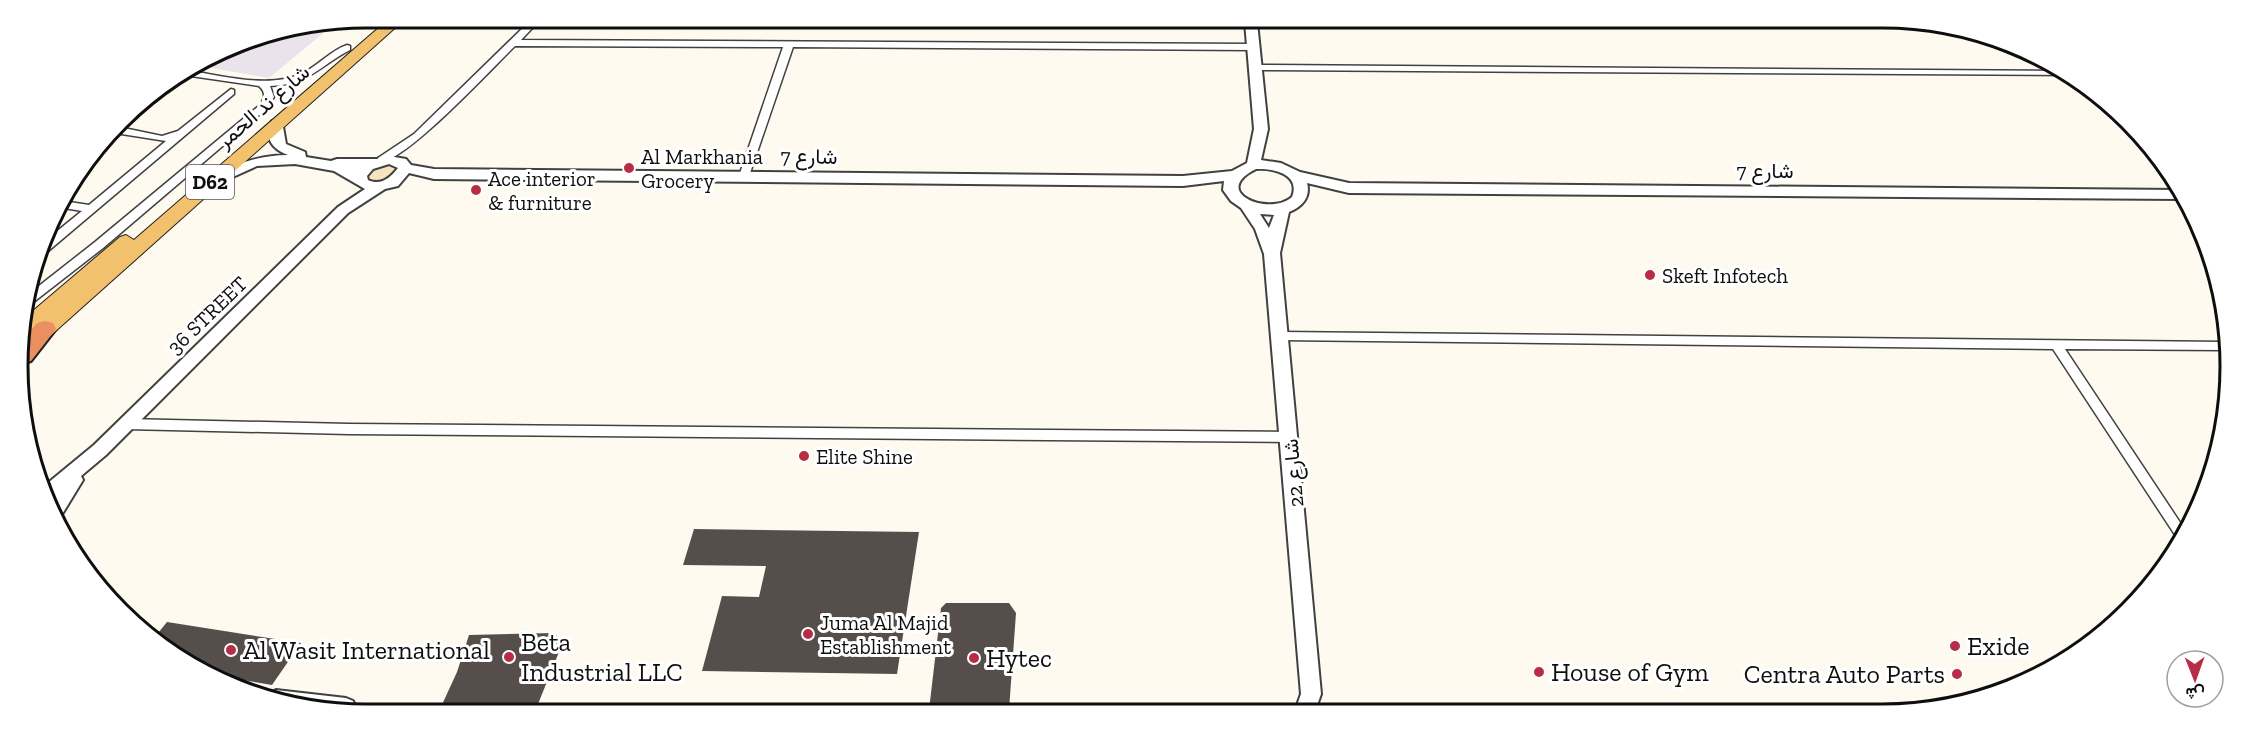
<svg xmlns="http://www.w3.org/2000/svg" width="2249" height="733" viewBox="0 0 2249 733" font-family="'Zilla Slab',Vazirmatn,serif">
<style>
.industrial{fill:#eae3ec}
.sand{fill:#f7e4bf}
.building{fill:#564e4b}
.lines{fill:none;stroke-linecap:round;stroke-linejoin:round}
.minor-casing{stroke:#414141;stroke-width:3}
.tertiary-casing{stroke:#414141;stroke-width:4}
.primary-casing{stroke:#1f1f1f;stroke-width:2}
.motorway-casing{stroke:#1f1f1f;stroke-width:4}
.minor{fill:#fff;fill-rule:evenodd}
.tertiary{fill:#fff;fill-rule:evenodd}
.primary{fill:#f1c16d;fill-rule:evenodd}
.motorway{fill:#ec8f60;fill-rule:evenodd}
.poi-dot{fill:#b72d45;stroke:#fff;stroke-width:2}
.labels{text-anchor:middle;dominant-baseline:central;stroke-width:6;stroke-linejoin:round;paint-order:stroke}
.shield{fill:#fff;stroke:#565656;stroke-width:1.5}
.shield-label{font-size:20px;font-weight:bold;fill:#0e0e0e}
.street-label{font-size:21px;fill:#0e0e0e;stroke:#fff}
.poi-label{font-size:21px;fill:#0e0e0e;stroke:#fff;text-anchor:start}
.near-poi-label{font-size:26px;fill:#0e0e0e;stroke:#fff;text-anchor:start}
.rim{fill:none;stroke:#0e0e0e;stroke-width:3}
</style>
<rect width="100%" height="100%" fill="#fefaf0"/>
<!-- industrial -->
<path class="industrial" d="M333,25L269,78L199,66L233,44Z"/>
<!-- sand -->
<path class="sand" d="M387,163L396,166L398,171C390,181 377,184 366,179L368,171Z"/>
<!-- building -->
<path class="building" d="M694,529L919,532L897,674L702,671L722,596L759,597L766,566L683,565Z
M946,603H1009L1016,613L1009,710H929L941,608Z
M167,622L301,643L272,685L220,676L173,656L154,638Z
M554,633L563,642L536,709H440L457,672L469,635Z"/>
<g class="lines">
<defs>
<path id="minor" d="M532,19H541L521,40L1253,44L1258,47L1253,50L793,47L749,176L744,179L739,176L783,47L515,46C494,66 402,166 378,162V158L414,134Z
M347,45L350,46V50C319,66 309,85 270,86L274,97L266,109L103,248L31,304L26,305L30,293L95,242L260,105C265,98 266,92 259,86L184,75L191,71C224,76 271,89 303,73C319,65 330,51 347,45Z
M1256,65L2062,71L2073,75L1253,70L1251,68Z
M231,89L234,90V94L47,252H42L45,241L82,211L58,207L63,201L89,205L166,141L115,133L119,127L162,136L178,131Z
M1280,332L2224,342V350L2065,349L2187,533L2181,544L2053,349L1280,340L1274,336Z
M126,419L349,424L1289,432L1293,434L1295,437L1293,440L1289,442L349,434L126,429L122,427L120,424L122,421Z"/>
<path id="tertiary" d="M1245,22H1257L1268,129L1261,160L1281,163L1300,172L1349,183L2180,190L2183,199L1349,193L1307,183C1311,197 1302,207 1289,212L1280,253L1321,694L1315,711H1295L1301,694L1264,254L1255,229L1241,208L1231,201L1223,190L1224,181L1183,186L434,179L409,173L398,186L385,189L348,213L106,455L81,476L83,480L61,516L58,518L51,502L52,499L50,500L43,487L94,445L338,207L365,189L334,171L295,164L257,166L224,181H214L212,178L214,175C238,163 261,155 288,155C272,149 264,139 272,121H282L286,144L305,152L306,157L331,161L337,159H377L389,156L406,159L411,165L434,169L1183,176L1232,171L1247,163L1254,129ZM389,164L398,168C390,178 381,186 368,180L367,176L373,169ZM1256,169C1273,168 1301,174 1292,197C1269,217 1209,192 1256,169ZM1260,214L1274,215L1269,228Z
M276,690L346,698L353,701L356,708H298L267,695Z
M1925,702L1936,705L1938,709L1915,712L1918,705Z"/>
<path id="primary" d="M390,18H406L41,344L34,346L27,344L26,337L22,338L21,321L120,237L126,235L134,240Z"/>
<path id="motorway" d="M45,321L53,323L56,329L31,361L24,363L22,341L37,323Z"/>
</defs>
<!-- minor casing -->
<use href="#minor" class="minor-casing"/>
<!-- tertiary casing -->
<use href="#tertiary" class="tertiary-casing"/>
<!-- primary casing -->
<use href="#primary" class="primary-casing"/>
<!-- motorway casing -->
<use href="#motorway" class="motorway-casing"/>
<!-- minor -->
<use href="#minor" class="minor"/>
<!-- tertiary -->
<use href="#tertiary" class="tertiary"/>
<!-- primary -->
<use href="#primary" class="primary"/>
<!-- motorway -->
<use href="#motorway" class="motorway"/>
</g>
<!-- markers -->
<g class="poi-dot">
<circle cx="629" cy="168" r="6"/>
<circle cx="476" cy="190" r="6"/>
<circle cx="1650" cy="275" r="6"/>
<circle cx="804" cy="456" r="6"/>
<circle cx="808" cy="634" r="6"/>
<circle cx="1955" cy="646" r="6"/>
<circle cx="231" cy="650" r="6"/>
<circle cx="509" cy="657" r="6"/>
<circle cx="974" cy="658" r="6"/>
<circle cx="1539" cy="672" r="6"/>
<circle cx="1957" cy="674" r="6"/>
</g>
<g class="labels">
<!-- shield labels -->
<rect class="shield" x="186" y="165" width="48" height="34" rx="4.5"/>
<g class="shield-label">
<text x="210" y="182">D62</text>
</g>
<!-- street labels -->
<g class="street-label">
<text transform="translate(263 106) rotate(-41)">شارع ند الحمر</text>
<text transform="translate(809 156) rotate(1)">شارع 7</text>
<text x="1765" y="170">شارع 7</text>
<text transform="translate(207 315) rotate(-44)">36 STREET</text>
<text transform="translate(1293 473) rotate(-95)">شارع 22</text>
</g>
<!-- poi labels -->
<g class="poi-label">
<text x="641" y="156">Al Markhania<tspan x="641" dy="24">Grocery</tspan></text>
<text x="488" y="178">Ace interior<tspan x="488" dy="24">&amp; furniture</tspan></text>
<text x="1662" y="275">Skeft Infotech</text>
<text x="816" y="456">Elite Shine</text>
<text x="820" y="622">Juma Al Majid<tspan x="820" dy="24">Establishment</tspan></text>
</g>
<!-- near-poi labels -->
<g class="near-poi-label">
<text x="521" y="642">Beta<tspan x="521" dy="30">Industrial LLC</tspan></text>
<text x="1967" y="646">Exide</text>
<text x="243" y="650">Al Wasit International</text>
<text x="986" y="658">Hytec</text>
<text x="1551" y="672">House of Gym</text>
<text x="1945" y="674" text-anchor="end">Centra Auto Parts</text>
</g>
</g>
<!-- crop -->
<path d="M0 0H2249V733H0ZM366 28H1882A338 338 0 0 1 2220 366V366A338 338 0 0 1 1882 704H366A338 338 0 0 1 28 366V366A338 338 0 0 1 366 28Z" fill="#fff" fill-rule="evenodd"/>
<path class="rim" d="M366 28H1882A338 338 0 0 1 2220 366V366A338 338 0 0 1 1882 704H366A338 338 0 0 1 28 366V366A338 338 0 0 1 366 28Z"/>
<!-- north arrow -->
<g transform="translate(2195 679) rotate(179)"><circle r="28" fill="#ffffff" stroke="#9f9f9f" stroke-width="1.5"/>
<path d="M0-4.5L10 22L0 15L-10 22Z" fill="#b72d45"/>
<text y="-9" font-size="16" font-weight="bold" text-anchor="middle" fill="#0e0e0e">ش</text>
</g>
</svg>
